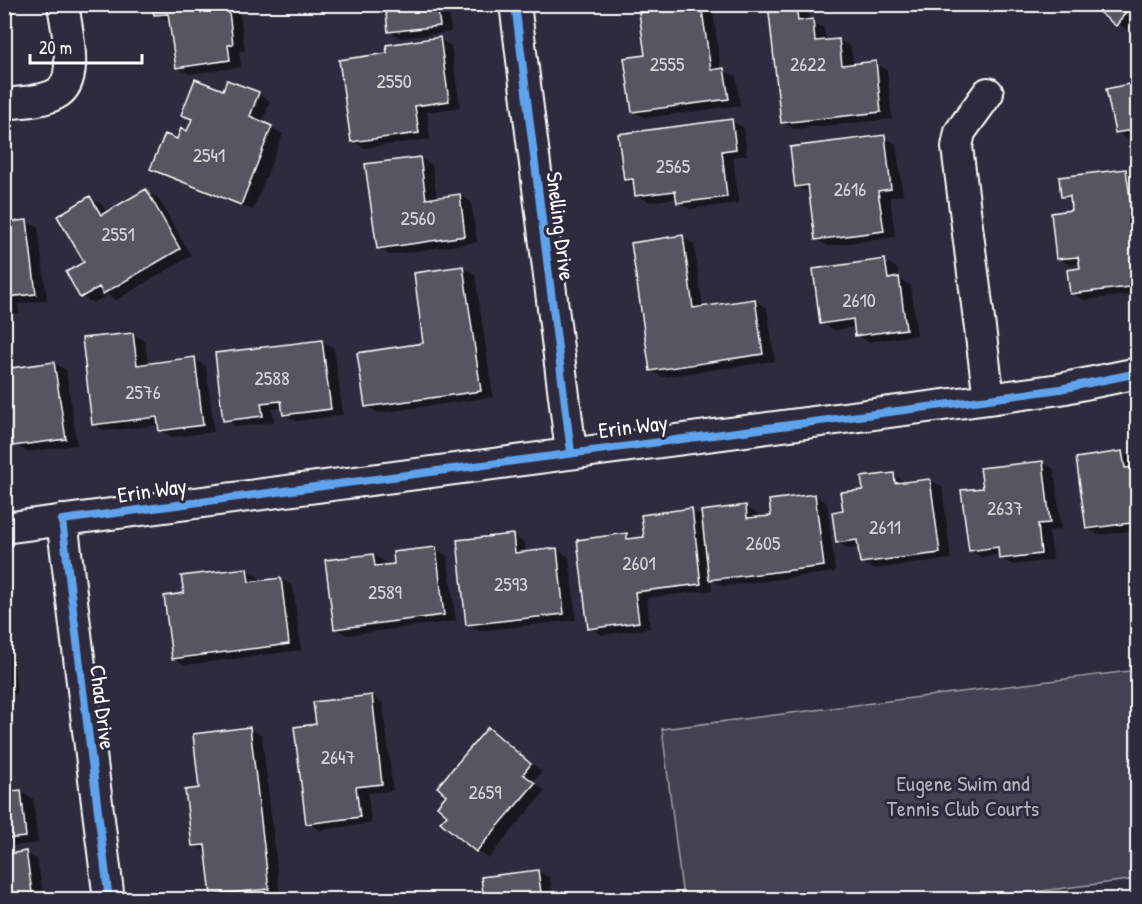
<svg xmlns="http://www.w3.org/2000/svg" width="1142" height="904" viewBox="0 0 1142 904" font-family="'Patrick Hand',sans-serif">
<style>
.green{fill:#464152;stroke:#a2a0a8;stroke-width:1.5}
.shadow{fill:#0007}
.building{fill:#595564;stroke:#fff;stroke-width:1.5}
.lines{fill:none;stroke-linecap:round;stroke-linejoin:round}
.minor-casing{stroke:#fff;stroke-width:34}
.minor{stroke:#2f2a3d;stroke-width:30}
.cycleway-casing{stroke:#2f2a3d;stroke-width:11}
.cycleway{stroke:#60a3ed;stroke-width:8}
.labels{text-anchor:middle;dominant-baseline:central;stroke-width:6;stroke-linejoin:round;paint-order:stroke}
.number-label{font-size:20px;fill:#d6d4d8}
.street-label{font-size:22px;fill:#fff;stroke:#2f2a3d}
.park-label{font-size:22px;fill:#b5b3ba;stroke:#2f2a3d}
</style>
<rect width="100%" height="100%" fill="#2f2a3d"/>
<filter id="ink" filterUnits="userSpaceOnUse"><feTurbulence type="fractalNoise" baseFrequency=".0167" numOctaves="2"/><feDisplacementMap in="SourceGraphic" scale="12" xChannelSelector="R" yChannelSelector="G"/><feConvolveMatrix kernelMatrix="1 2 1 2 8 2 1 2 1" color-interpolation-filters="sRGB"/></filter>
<g filter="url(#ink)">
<!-- green -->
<path class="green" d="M1137,670V879L968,900L683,899L662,729Z"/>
<!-- shadow -->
<path class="shadow" d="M154,4H232L239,9L245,51H239L241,67L189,74L177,67L171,21L155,14Z
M386,4H448L451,32L401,38L389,31Z
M769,4H807L809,21L824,28L826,42L839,40L851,47L853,65L875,63L887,70L892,119L794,129L782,122Z
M1092,4H1138V20L1129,31Z
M701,6L713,13L721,70L736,76L740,105L645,118L634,111L646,56Z
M439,39L451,46L460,107L427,112L430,139L364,148L352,141L388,55Z
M1138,84V137L1128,139L1116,132Z
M260,95L270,101L262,123L283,134L253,210L152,169L188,133L193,120L183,114L249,124Z
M732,121L744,128L747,155L733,157L739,203L690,209L678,202V198L649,202L637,195L636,185L625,179Z
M884,137L896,144L903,195L890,197L895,237L828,246L816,239L811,193L797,186Z
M420,158L432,165L437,199L459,195L471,202L477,242L390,255L378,248Z
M1126,170L1138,177V294L1084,300L1072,293L1081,270V264L1070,265L1058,258L1073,211L1072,201L1063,196Z
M146,191L158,198L191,256L116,300L108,295L93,303L81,296L90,198L102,205L107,213Z
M26,221L38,228L47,300L18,304L19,313L4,314V224Z
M682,237L694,244L703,308L755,301L767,308L775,361L663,377L651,370Z
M885,261L897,268L899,279L911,286L917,335L868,342L856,335L855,327L834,330L822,323Z
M463,268L475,274L493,397L379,413L367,406L425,344Z
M133,334L145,341L148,365L194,359L206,366L214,432L172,437L160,430L159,425L105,431L93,424Z
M322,341L334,348L343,415L296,421L284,414L283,408L272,409L274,422L237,427L225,420Z
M54,363L66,370L77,445L27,452L15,445L14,439L4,440V370Z
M1122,453L1134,460L1135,469L1138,468V530L1099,535L1087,528Z
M1042,462L1054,469L1061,529L1049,531L1053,560L1013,565L1001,558L1000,554L982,557L970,550L984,490Z
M894,475L906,483L930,480L942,487L951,559L873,569L861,562L859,547L849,549L837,542L844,512L865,491Z
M815,496L827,503L835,572L723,586L711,579L712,590L647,598L650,628L602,635L590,628L626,535L634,539L645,538L691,510L703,517L745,507L757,513L758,519L773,517Z
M513,536L525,543L526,553L557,550L569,557L576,620L479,631L467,624Z
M435,549L447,556L456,621L347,635L335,628L373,555L385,562V566L396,565Z
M247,570L259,577V582L281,579L293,586L301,650L185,665L173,658L185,594Z
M4,624L10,628L17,694L4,695Z
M371,696L383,703L393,791L368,793L371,823L320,830L308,823L318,725Z
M250,729L262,735L280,895L221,900L213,894L207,852L194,845L201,789Z
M488,729L542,772L533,781L545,791L489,858L477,851L449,815L448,795Z
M4,748L10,793L21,792L33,799L38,843L4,847Z
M25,853L37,859L44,900H4Z
M538,871L550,878L553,900H486Z"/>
<!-- building -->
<path class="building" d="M152,4H228L233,44L228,45L230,60L176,68L168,14L154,15Z
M385,4H437L440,26L388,32Z
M701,4L711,70L724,68L729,99L632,112L624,58L645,55L639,13Z
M768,4H796L798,21L813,19L815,41L839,39L842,65L876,61L881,112L781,123Z
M1089,4H1132L1116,26Z
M440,37L449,101L415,106L419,133L351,142L339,60L387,53L386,45Z
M1138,42V73L1131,44Z
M195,79L223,90L227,80L259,92L250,116L272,126L241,205L150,169L165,134L177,139L181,128L187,131L192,119L181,115Z
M1138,82V129L1115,133L1106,89Z
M732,119L736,149L722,151L727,197L677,203L675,191L635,196L633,179L624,180L618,134Z
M885,135L891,189L878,191L884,231L815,240L808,185L795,187L790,147Z
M420,157L426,199L460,194L465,236L377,249L365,164Z
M1126,169L1138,255V286L1070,294L1067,270L1080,268L1078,257L1056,259L1051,213L1071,210L1070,196L1061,197L1059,177Z
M146,189L180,249L103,294L99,287L80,298L66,272L84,262L57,216L90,196L101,215Z
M27,220L36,294L7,297L8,306L4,307V222Z
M683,235L693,308L755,299L763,354L650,371L631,243Z
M885,259L888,279L899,277L906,329L855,336L853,319L820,324L813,269Z
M463,266L481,391L365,407L357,353L423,343L414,273Z
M133,333L137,365L195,357L203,425L159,431L157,417L92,425L82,338Z
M322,340L331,409L283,415L281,401L261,403L263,416L223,421L215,353Z
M54,362L66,439L13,446L11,432H4V369Z
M1122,451L1125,468L1138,467V522L1086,529L1076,458Z
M1043,461L1050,523L1038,524L1041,554L999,559L998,547L969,551L961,490L983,488L980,468Z
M894,473L895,483L930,479L940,553L860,563L857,540L836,543L832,512L843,510L840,492L863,490L861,477Z
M815,494L824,566L709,580L701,511L746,505L747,518L771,516L769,500Z
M692,508L701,584L635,592L639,622L588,629L577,540L627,533V539L644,537L641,515Z
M513,534L515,553L557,548L564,614L466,625L457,540Z
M436,547L444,615L334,629L325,560L373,554L375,566L394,564L393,552Z
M247,568L249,582L281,578L289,644L172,659L164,596L184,593L181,576Z
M372,695L382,784L356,787L360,817L306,824L294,727L316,724L313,702Z
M250,727L269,889L211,895L205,845L192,846L185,790L199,788L193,734Z
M488,727L531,764L523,774L535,783L476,852L440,822L447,815L437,806L446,795L437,787Z
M21,790L26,837L4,839V792Z
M26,851L33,899L4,900V855Z
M538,870L542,900H484L481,877Z"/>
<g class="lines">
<defs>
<path id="minor" d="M515,4L571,452
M988,93L960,132L957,147L989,399
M4,104C21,102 41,102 56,94C81,81 66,28 63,4
M62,520L109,900
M4,528L989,399L1060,389L1138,373"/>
</defs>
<!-- minor casing -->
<use href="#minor" class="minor-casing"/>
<!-- minor -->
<use href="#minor" class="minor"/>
<defs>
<path id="cycleway" d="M515,4L571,452
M109,900L62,520L989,399L1060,389L1138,373"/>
</defs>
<!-- cycleway casing -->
<use href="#cycleway" class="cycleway-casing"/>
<!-- cycleway -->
<use href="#cycleway" class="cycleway"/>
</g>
</g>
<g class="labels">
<!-- number labels -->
<g class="number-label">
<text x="667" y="63">2555</text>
<text x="808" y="63">2622</text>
<text x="394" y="80">2550</text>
<text x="209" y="154">2541</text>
<text x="673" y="165">2565</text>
<text x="850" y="188">2616</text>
<text x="418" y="217">2560</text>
<text x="118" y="233">2551</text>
<text x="859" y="299">2610</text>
<text x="272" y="377">2588</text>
<text x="143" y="391">2576</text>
<text x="1005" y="507">2637</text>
<text x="885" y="526">2611</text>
<text x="763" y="542">2605</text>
<text x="639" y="562">2601</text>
<text x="511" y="583">2593</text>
<text x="385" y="591">2589</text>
<text x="338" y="756">2647</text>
<text x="485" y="791">2659</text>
</g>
<!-- street labels -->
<g class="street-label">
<text transform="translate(561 226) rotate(83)">Snelling Drive</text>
<text transform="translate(633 426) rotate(-7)">Erin Way</text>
<text transform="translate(152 490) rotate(-8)">Erin Way</text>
<text transform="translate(103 707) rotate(83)">Chad Drive</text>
</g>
<!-- park labels -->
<g class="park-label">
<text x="963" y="783">Eugene Swim and<tspan x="963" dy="25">Tennis Club Courts</tspan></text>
</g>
</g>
<!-- margin -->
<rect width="1142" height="904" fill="none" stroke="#2f2a3d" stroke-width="24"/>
<rect x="12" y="12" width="1118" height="880" fill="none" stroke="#fff" stroke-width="2" filter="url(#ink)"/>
<!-- scale -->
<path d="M30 54v9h112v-9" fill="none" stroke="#ffffff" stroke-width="3"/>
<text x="39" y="54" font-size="18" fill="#ffffff" stroke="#2f2a3d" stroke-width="4.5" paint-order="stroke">20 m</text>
</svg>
